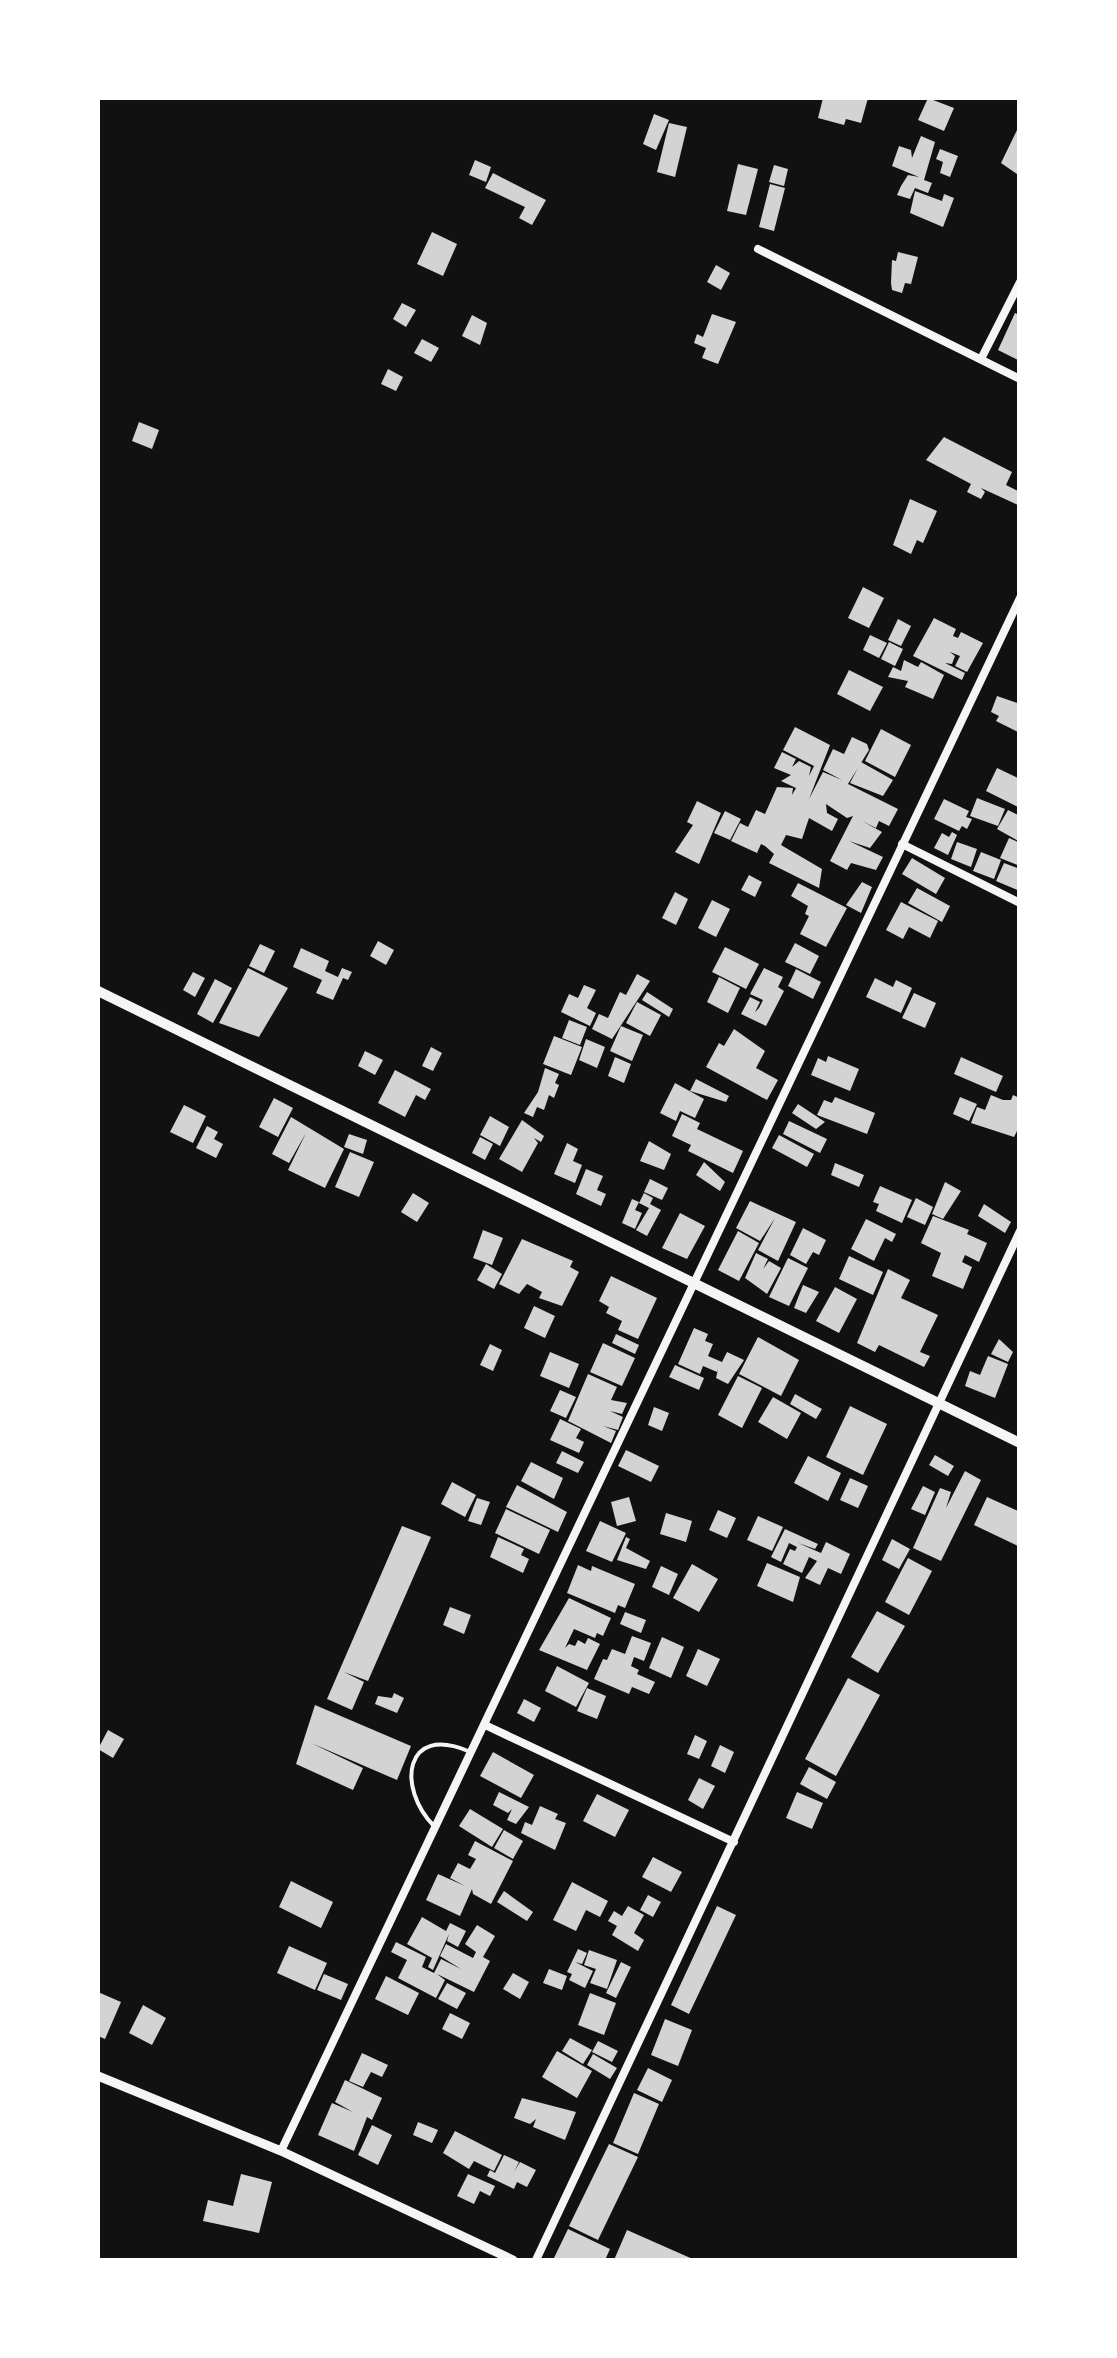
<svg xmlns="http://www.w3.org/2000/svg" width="1117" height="2358" viewBox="0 0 1117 2358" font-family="'Playfair Display',serif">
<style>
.building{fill:#d3d3d3}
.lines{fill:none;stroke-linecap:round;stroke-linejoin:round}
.service{stroke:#f5f5f5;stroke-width:4}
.minor{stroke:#f5f5f5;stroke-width:8}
.tertiary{stroke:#f5f5f5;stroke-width:9}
.secondary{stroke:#f5f5f5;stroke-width:10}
</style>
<rect width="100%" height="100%" fill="#111"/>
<!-- building -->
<path class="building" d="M823,98H868L861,123L846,119L844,125L818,118Z
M928,98L954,108L944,131L918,120Z
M654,114L669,120L656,150L643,144Z
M669,123L687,127L675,177L657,172Z
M1017,130L1020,131V176L1001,163Z
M921,136L935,142L924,180L932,183L928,193L915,188L910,199L897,195L901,186L908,175L919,177L892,166L899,146L911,150L912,158Z
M940,149L958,156L950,177L940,173L943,162L936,159Z
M475,160L491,167L486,182L469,175Z
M738,164L758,169L746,215L727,211Z
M774,165L788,169L784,186L769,182Z
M493,173L546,200L532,225L519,218L525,207L485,188Z
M770,184L785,188L774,231L759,227Z
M915,191L942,201L944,194L954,198L943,227L910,213Z
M432,232L457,244L443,276L417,264Z
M898,252L918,257L911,284L905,283L902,293L892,290L891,283L892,260L896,261Z
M716,265L730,273L721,290L707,282Z
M402,303L416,310L406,327L393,319Z
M1015,313L1020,315V361L998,350Z
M712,314L736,322L718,364L702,358L706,348L694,343L697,334L703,337Z
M472,315L487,323L480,345L462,336Z
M422,339L439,348L431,362L414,353Z
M388,369L403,377L396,391L381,384Z
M139,422L159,430L152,449L132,441Z
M944,437L1012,472L1006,485L1020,492V506L981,488L985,492L981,499L967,492L971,484L926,460Z
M910,499L937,511L923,543L917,540L911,554L893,545Z
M863,587L884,598L869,628L848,618Z
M934,618L956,629L953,636L958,638L961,632L983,643L967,672L955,666L960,656L950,652L955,656L952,664L945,663L965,673L962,680L913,656Z
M898,619L911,626L901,646L888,640Z
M870,635L887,643L879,658L863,650Z
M889,642L903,649L895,666L881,659Z
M904,660L918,667L921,662L944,675L933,699L905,687L908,681L888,677L893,667L901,671Z
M849,670L883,687L870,711L837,694Z
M997,696L1020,704V733L996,721L999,716L991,712Z
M795,727L830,745L809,799L823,772L842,780L823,770L833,749L844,754L852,737L867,744L869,750L848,784L898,809L889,826L879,821L876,828L862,821L882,832L870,848L849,841L883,857L876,870L851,863L847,870L830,861L853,816L847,818L826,804L827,813L838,819L832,831L809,818L802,839L786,835L781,845L822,869L819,888L769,863L774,854L765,846L761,844L757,853L731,841L740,823L748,827L756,810L765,814L777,787L793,788L792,795L796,788L781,781L791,775L774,768L782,752L796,759L792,767L799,761L811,767L809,776L814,766L783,750Z
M881,729L911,745L895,777L865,761Z
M861,762L893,780L883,796L850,783Z
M997,768L1020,779V808L986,791Z
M977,798L1005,809L998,826L970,816Z
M944,799L969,811L966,817L972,819L967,829L962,826L959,831L934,819Z
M697,801L721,813L699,864L675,852L693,825L687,822Z
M1008,810L1020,816V842L997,829Z
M725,811L741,819L730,840L714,833Z
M952,832L957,835L948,855L934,848L942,833L949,837Z
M1009,838L1020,843V866L1000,858Z
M957,842L977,849L971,867L951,859Z
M981,852L1001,860L994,879L973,871Z
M912,858L945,878L936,894L902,874Z
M1004,863L1020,869V891L996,881Z
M749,875L762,882L755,897L741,890Z
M862,882L872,887L861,913L846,905Z
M798,883L847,908L826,947L800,934L809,916L805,914L808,906L791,896Z
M917,888L950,906L942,922L908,903Z
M675,892L688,899L676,925L662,918Z
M712,900L730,909L716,937L698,928Z
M901,902L938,921L930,938L909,927L903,939L886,930Z
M378,941L394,950L386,965L370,956Z
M795,943L819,956L810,974L785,962Z
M260,944L275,951L264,973L249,966Z
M725,947L759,964L746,989L712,972Z
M301,948L329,961L325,971L338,977L342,968L352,972L348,980L343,978L333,1000L316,993L322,980L293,967Z
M248,968L288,988L259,1037L219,1023Z
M764,968L783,977L778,987L784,991L766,1026L741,1014L750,997L760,1002L755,1012L759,1008L763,1000L750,994Z
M796,969L821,982L813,999L788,986Z
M193,972L205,978L195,997L183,990Z
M637,974L650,981L612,1039L592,1029L599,1014L608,1018L620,992L626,995Z
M719,977L740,988L728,1013L707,1002Z
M875,978L893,987L896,980L912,988L901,1013L866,997Z
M215,979L232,988L213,1023L197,1014Z
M584,985L596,990L587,1008L596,1013L590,1026L561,1012L569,994L578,998Z
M647,992L673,1009L669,1017L642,1000Z
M914,993L936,1003L925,1028L902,1018Z
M637,1002L661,1015L650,1036L626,1023Z
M569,1020L587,1027L580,1045L562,1038Z
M621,1026L643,1035L632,1061L610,1051Z
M734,1029L765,1051L756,1068L778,1080L767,1100L706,1067L719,1043L724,1046Z
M554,1036L582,1047L571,1075L543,1064Z
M586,1039L605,1047L597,1068L579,1060Z
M431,1047L442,1053L433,1071L422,1066Z
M365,1051L383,1060L375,1075L358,1066Z
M828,1056L859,1069L850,1091L811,1075L818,1058L826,1062Z
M615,1057L631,1064L624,1083L608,1076Z
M961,1057L1003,1076L996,1092L954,1074Z
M545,1068L559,1074L555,1083L559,1085L554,1098L549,1095L544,1110L537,1107L533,1117L524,1113L538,1092Z
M395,1070L431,1089L425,1100L416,1095L405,1117L378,1103Z
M696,1079L729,1096L726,1102L690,1091Z
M675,1083L704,1099L695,1118L680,1111L676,1121L660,1113Z
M991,1095L1003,1100H1011L1013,1095L1020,1098V1125L1014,1137L971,1123L977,1107L985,1110Z
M835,1097L875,1113L867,1134L817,1115L824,1100L832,1103Z
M960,1097L977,1104L969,1121L953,1114Z
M274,1098L293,1108L278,1137L259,1127Z
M798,1104L825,1122L816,1129L792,1113Z
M184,1105L206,1116L193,1143L170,1132Z
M682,1114L700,1123L697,1129L743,1151L733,1173L688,1151L691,1145L672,1136Z
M490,1116L509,1127L500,1146L480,1135Z
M291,1117L344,1149L325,1188L288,1170L306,1133L289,1163L272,1154Z
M522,1120L544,1136L541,1142L534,1138L538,1143L522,1172L499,1159Z
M789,1121L827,1139L820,1153L783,1134Z
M207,1126L218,1132L214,1139L223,1144L216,1158L196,1148Z
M349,1134L367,1140L363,1154L344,1147Z
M779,1135L814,1154L807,1167L772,1148Z
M480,1137L493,1144L485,1160L472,1153Z
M649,1141L671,1154L664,1170L640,1161Z
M567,1143L578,1149L573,1161L582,1165L575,1183L554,1174Z
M350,1152L374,1162L359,1197L335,1187Z
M704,1162L725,1182L720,1191L696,1175Z
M835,1163L864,1175L859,1187L831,1175Z
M586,1169L603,1176L597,1190L606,1194L601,1206L576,1194Z
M650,1179L668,1188L662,1200L644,1192Z
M945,1182L961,1191L943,1219L932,1214Z
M880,1186L912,1200L902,1223L876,1211L879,1204L873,1202Z
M413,1193L429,1203L417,1222L401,1212Z
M644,1193L653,1198L650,1204L661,1210L647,1236L636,1230L649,1208L639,1203Z
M916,1198L933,1207L925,1225L907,1217Z
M632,1199L639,1202L635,1210L642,1213L635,1229L622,1223Z
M750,1201L796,1222L778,1261L758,1250L775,1218L760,1241L736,1228Z
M984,1204L1011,1222L1005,1233L978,1216Z
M680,1213L705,1226L687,1259L662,1248Z
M933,1216L969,1230L967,1234L987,1243L979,1262L965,1255L962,1262L972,1267L963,1289L932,1276L941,1253L921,1243Z
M866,1219L896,1234L892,1242L885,1238L874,1261L851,1249Z
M803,1228L826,1240L819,1255L813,1252L806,1264L790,1255Z
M483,1230L503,1238L492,1265L473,1258Z
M738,1231L759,1243L739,1281L718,1270Z
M522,1239L573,1261L570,1267L579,1272L562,1306L539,1298L542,1292L527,1284L519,1294L499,1284Z
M756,1253L768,1259L763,1269L769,1261L781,1268L767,1294L745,1278Z
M849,1256L883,1272L873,1295L839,1279Z
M788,1258L808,1268L789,1306L769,1297Z
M486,1264L502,1274L494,1289L477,1280Z
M888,1269L910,1280L901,1298L938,1315L920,1352L930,1356L924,1367L879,1345L875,1352L857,1343Z
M611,1276L657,1298L638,1339L618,1330L622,1321L606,1313L609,1307L599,1301Z
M803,1285L819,1292L806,1313L794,1308Z
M835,1287L857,1299L839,1333L816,1321Z
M534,1306L555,1316L545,1338L524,1328Z
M694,1328L708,1334L705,1341L713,1344L708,1356L722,1362L727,1352L744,1360L728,1384L716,1378L718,1369L717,1372L703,1366L700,1374L678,1364Z
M616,1334L639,1345L635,1354L612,1343Z
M758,1337L799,1360L781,1396L739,1374Z
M999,1339L1013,1352L1008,1362L991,1354Z
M603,1343L635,1358L622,1386L590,1372Z
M490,1344L502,1350L493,1371L480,1365Z
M550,1352L579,1364L569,1388L540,1376Z
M988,1356L1008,1364L995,1398L965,1386L970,1371L980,1375Z
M675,1365L704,1378L699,1390L669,1377Z
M588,1374L617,1387L611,1400L627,1403L622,1414L610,1411L623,1417L618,1430L603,1426L616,1431L611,1443L568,1421Z
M738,1376L762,1388L742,1428L718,1415Z
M560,1390L576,1397L566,1418L550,1411Z
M795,1394L822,1409L816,1419L790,1404Z
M773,1397L801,1413L787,1439L758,1422Z
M850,1406L887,1424L863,1475L826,1457Z
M654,1407L669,1413L662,1431L648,1425Z
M560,1419L581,1429L576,1438L584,1442L579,1453L550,1440Z
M626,1450L659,1466L651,1482L618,1466Z
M562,1451L584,1462L578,1473L556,1463Z
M935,1455L954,1466L948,1476L929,1465Z
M808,1456L841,1473L828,1501L794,1483Z
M531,1462L563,1478L554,1499L521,1481Z
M965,1471L981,1480L941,1561L913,1548L940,1488L951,1492L946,1508Z
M850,1478L868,1486L858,1508L840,1500Z
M452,1482L476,1495L465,1517L441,1504Z
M517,1485L567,1512L558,1532L506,1507Z
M923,1486L935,1492L925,1515L911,1509Z
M629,1497L636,1521L617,1526L611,1502Z
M987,1497L1020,1512V1547L974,1525Z
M477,1498L490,1502L481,1525L468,1521Z
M506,1509L550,1530L539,1554L495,1533Z
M718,1510L736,1518L727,1538L709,1530Z
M666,1513L692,1521L686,1542L660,1534Z
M758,1516L783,1527L772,1551L747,1540Z
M600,1521L626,1533L612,1562L586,1551Z
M402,1526L431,1537L368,1681L344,1672L364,1682L352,1710L327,1699Z
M785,1529L818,1544L815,1549L798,1543L821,1553L826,1542L850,1554L841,1574L828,1568L820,1585L805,1578L817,1561L809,1557L802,1573L783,1564L790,1549L795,1551L797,1547L789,1543L781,1562L771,1557Z
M498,1537L524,1549L521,1555L529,1559L523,1573L490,1557Z
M626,1537L630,1539L626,1548L650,1561L646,1569L617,1560Z
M892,1539L910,1549L899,1569L882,1560Z
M908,1558L932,1571L909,1615L885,1602Z
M767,1563L800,1577L793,1602L757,1586Z
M692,1564L718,1579L699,1612L673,1598Z
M578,1565L591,1571L592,1566L635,1584L625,1608L618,1605L615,1613L567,1593Z
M661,1566L678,1574L669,1595L652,1587Z
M569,1598L611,1618L603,1636L597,1633L595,1638L574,1629L565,1648L569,1644L575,1646L578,1640L585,1644L588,1638L600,1644L587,1670L539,1650Z
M450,1607L471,1615L464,1634L443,1625Z
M877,1611L905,1626L878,1673L851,1657Z
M625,1612L646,1620L641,1633L620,1624Z
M632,1636L651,1643L644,1661L634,1657L631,1666L639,1670L637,1674L655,1682L649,1694L632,1687L629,1694L594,1679L603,1659L607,1660L612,1649L625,1654Z
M662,1637L684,1647L671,1678L649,1668Z
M698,1649L720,1659L707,1686L686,1676Z
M557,1666L589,1683L576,1707L545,1691Z
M848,1678L880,1695L836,1776L805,1759Z
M587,1688L606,1696L597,1719L577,1711Z
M394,1693L404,1698L397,1713L375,1704L378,1696L392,1698Z
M524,1699L541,1708L534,1722L517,1713Z
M315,1705L411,1746L397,1780L311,1743L363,1768L353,1790L296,1764Z
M108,1730L124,1739L113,1758L98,1749Z
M695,1735L707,1741L699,1759L687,1754Z
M720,1745L734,1752L725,1773L711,1766Z
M493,1752L534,1775L521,1798L480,1776Z
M809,1767L836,1782L827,1799L800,1784Z
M699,1778L715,1786L703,1809L688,1800Z
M499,1792L529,1807L516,1824L507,1820L512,1809L508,1813L493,1805Z
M797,1792L823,1803L812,1829L786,1818Z
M597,1794L629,1810L615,1837L583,1821Z
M540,1806L558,1814L555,1819L566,1823L555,1850L521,1833L525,1822L532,1825Z
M470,1809L503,1829L492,1847L459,1826Z
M504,1830L523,1841L513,1859L494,1848Z
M475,1841L513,1861L491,1904L473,1894L472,1889L460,1916L426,1900L438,1874L465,1886L450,1878L458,1863L470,1869L476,1859L468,1855Z
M653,1857L682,1872L671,1892L642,1877Z
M291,1881L333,1902L321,1928L279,1907Z
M572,1882L608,1901L600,1917L586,1910L576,1931L553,1920Z
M504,1891L533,1912L527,1921L497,1902Z
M648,1895L661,1902L653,1917L640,1910Z
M628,1906L644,1915L634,1933L644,1940L638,1951L612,1935L617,1926L608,1921L614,1911L622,1916Z
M717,1906L736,1915L689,2014L671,2005Z
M422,1917L446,1931L450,1923L466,1931L458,1947L447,1941L449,1934L433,1970L428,1967L432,1958L407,1944Z
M477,1925L495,1936L483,1957L490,1961L474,1992L437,1974L445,1980L436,1998L398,1978L407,1960L391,1952L396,1942L426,1957L422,1967L434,1973L441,1959L461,1969L440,1956L446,1944L473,1958L476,1952L465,1944Z
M289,1946L327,1963L315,1990L277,1973Z
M578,1949L587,1953L582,1964L575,1962L593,1971L585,1988L569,1980L572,1974L567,1972Z
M589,1950L617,1960L607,1989L590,1983L596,1969L584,1965Z
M621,1962L631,1967L616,1998L606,1993Z
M549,1969L567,1976L562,1990L543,1983Z
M513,1973L529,1982L520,1999L503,1989Z
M324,1974L348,1984L341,2000L317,1990Z
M386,1976L419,1993L408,2015L375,1999Z
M447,1983L466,1993L457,2009L438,1999Z
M98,1992L121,2002L105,2039L98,2036Z
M590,1993L616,2003L604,2035L578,2025Z
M143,2005L166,2018L152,2045L129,2033Z
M450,2013L470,2023L462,2039L442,2029Z
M665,2019L692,2030L678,2066L651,2055Z
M570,2038L592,2050L583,2064L562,2051Z
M598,2041L618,2051L612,2062L592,2052Z
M557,2051L592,2071L577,2098L542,2077Z
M362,2053L388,2065L382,2077L371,2072L363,2087L349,2081Z
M593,2054L617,2068L610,2079L587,2065Z
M648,2068L672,2080L662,2102L637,2090Z
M345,2080L382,2098L372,2120L367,2117L354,2151L318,2135L332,2103L353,2112L335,2102Z
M634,2093L659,2104L638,2154L613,2143Z
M522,2098L576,2112L565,2140L533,2127L536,2119L530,2124L514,2118Z
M418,2122L438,2130L432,2143L413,2135Z
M372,2125L392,2135L378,2165L358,2155Z
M455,2131L502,2155L494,2171L474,2161L469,2169L443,2153Z
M609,2144L638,2157L598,2240L569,2226Z
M504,2155L519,2162L514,2172L520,2162L536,2170L527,2187L517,2182L514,2189L487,2176L490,2170L495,2173Z
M241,2174L272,2182L259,2233L203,2221L208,2200L233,2206Z
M468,2174L495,2186L490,2196L480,2191L474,2204L457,2196Z
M568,2229L610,2249L605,2260H553Z
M627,2230L695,2260H614Z"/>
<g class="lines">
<!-- service -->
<path class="service" d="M434,1826C396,1787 405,1724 468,1751"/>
<!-- minor -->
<path class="minor" d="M758,249L1020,379
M981,359L1020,282
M902,844L1020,903
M485,1725L734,1842
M281,2151L1020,598
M536,2260L1020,1231"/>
<!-- tertiary -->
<path class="tertiary" d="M98,2076L281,2151L513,2260"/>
<!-- secondary -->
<path class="secondary" d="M98,991L1020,1443"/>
</g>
<!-- border -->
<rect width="1117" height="2358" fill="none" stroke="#ffffff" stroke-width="200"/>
</svg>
